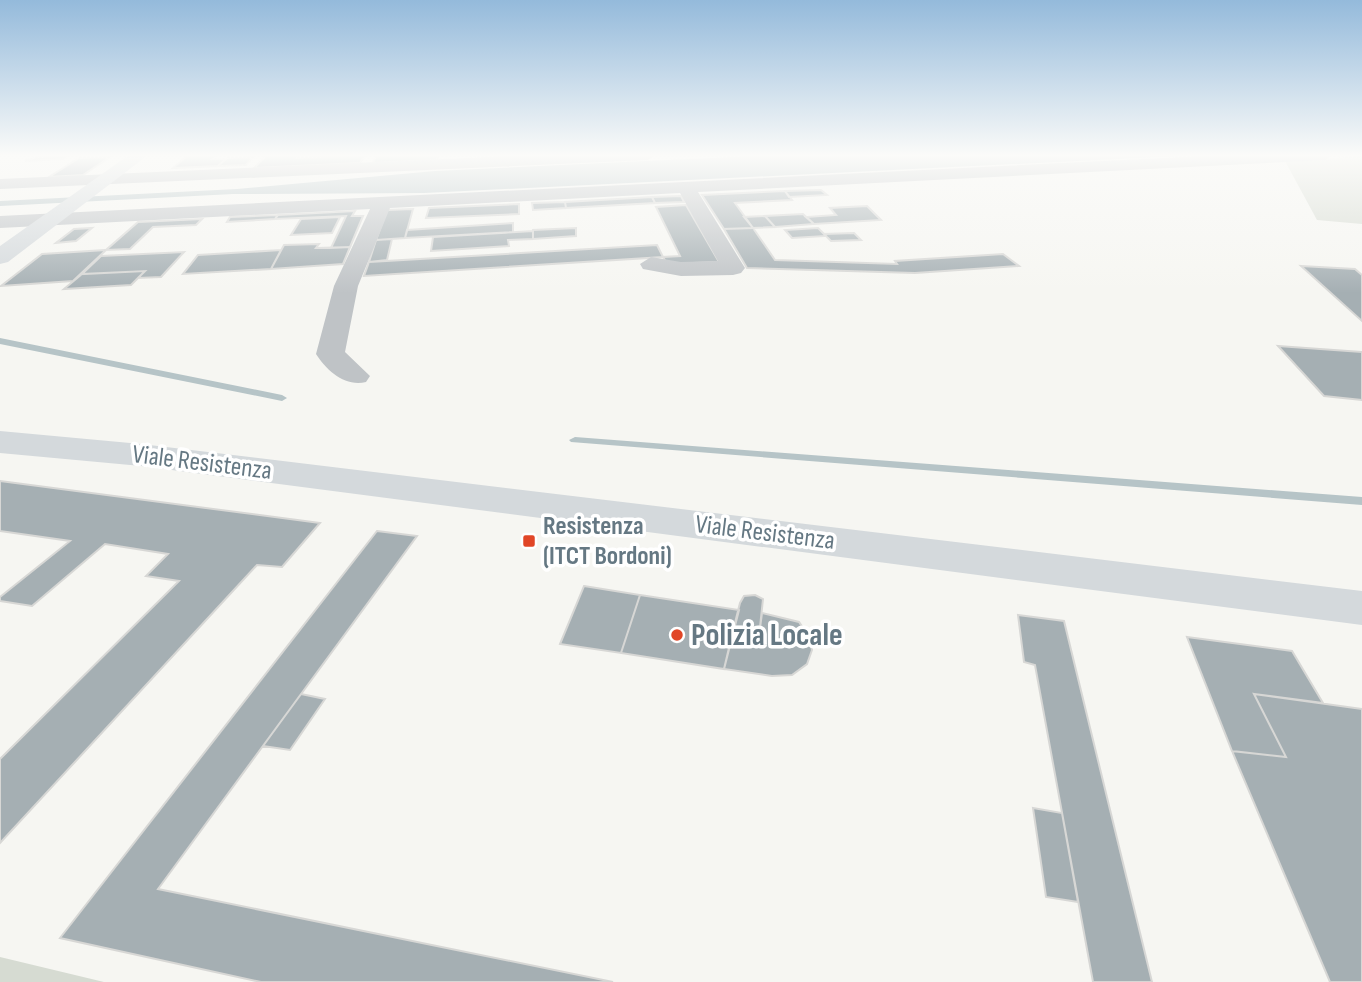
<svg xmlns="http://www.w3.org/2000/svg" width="1362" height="982" viewBox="0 0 1362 982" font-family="'Sofia Sans Condensed',sans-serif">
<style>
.green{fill:#d6dbd2}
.water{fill:#b6c4c7}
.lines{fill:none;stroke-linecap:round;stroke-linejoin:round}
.stream{fill:#b6c4c7;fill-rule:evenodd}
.building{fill:#a5afb3;stroke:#d7d7d5;stroke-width:2}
.minor{fill:#bfc3c6;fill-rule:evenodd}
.major{fill:#d4d9dc;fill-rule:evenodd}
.poi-dot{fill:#e14627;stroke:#fff;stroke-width:2.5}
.labels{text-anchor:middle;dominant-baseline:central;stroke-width:7;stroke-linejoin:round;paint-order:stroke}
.street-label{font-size:26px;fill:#657883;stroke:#fff}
.poi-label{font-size:26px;font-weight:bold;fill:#657883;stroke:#fff;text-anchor:start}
.near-poi-label{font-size:32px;font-weight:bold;fill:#657883;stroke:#fff;text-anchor:start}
</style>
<rect width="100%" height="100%" fill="#f6f6f2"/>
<!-- green -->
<path class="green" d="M1362,156V224L1317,220L1285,161Z
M0,957L104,982H0Z"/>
<!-- water -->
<path class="water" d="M776,155H1199L424,193L233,194L0,206V201L237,189L435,171Z"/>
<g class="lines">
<!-- stream -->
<path class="stream" d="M0,338L282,395L287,398L282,401L0,344Z
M575,437L1362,497V505L571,442L569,440Z"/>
</g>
<!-- building -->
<path class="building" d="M42,155L40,157L68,155L62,159L25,161Z
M216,155L212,159H226L218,166L173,168L188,155Z
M299,155L297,158L365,155L360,163L254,168L266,156Z
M440,155L436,160L373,163L376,156Z
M110,157L83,175L49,177L79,158Z
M253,157L246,165L218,166L227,158Z
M821,190L827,195L789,197L785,191Z
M785,191L792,200L735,203L753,228L724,229L702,195Z
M681,196L684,202L655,203L652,197Z
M652,197L655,203L566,208L565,202Z
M565,202L566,208L533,210L532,203Z
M519,204V214L426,218L429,208Z
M686,205L719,262L667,264L663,257L680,256L656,207Z
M867,206L881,220L814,224L806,217L836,215L830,208Z
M413,209L405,238L376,240L387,210Z
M355,211L352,216H363L350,247L331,248L346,216L275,219L278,215Z
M803,214L814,224L775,227L765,216Z
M278,215L275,219L227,222L230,217Z
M765,216L775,227L753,228L744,217Z
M340,217L332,233L291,235L301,219Z
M202,219L196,225L153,227L130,249L106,250L138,222Z
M513,223V232L405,238L407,230Z
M92,228L76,241L56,243L74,229Z
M576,228V236L533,239V230Z
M753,228L775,260L897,264L895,261L1003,254L1019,266L915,273L747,268L724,229Z
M818,228L826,236L792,238L785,230Z
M533,231V239L508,240L509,246L431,251L433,237Z
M854,233L861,240L831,241L824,234Z
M392,239L387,260L369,262L376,240Z
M319,244L316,248L350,247L343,264L271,269L284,245Z
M657,245L663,257L364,276L369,262Z
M106,250L73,281L1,286L42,254Z
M281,250L271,269L183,274L198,255Z
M184,252L161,277L138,278L145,271L82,274L101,256Z
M1301,266L1355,269L1362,275V321Z
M145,271L131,285L64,289L82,274Z
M1278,346L1362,352V400L1324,396Z
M0,481L320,523L282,567L257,565L0,843V759L179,581L146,576L168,554L105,544L32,606L0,601V597L70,541L0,531Z
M377,531L417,536L158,889L613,982H261L60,938Z
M584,586L640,595L621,653L560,644Z
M640,595L739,610L724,669L621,653Z
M755,595L763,599L759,636L733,631L740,603L744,596Z
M762,613L799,622L809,637L812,650L807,664L792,675L772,676L724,669L733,631L759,636Z
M1018,615L1064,621L1152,982H1093L1035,665L1024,662Z
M1187,637L1292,651L1323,703L1254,694L1286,757L1232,751Z
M301,694L325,699L290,750L263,746Z
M1254,694L1362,709V982H1330L1232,751L1286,757Z
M1033,808L1062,813L1078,902L1046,897Z"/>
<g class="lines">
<!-- minor -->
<path class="minor" d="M534,155H656L648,160L0,189V179Z
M1224,155H1333L1325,160L698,192L745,268L741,273L733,275L681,276L643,269L640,264L651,257L681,262L718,261L680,193L390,208L358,286L345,352L370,376L366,382C345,387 327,371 316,354L334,286L370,209L0,228V216Z"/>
<!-- major -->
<path class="major" d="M129,155H148L8,262L0,264V246Z
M0,431L141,444L1362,591V625L141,466L0,453Z"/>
</g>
<!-- sky -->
<linearGradient id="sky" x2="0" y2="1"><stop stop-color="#94badb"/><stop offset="0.53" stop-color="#fbfbf9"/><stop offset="1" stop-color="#fbfbf9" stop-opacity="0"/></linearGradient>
<rect width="1362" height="293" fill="url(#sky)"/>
<!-- markers -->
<g class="poi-dot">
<rect x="522" y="534" width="14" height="14" rx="3.5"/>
<circle cx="677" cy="635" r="7"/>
</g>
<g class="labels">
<!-- street labels -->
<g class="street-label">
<text transform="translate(202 463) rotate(7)">Viale Resistenza</text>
<text transform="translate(765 533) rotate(7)">Viale Resistenza</text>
</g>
<!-- poi labels -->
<g class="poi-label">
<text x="543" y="526">Resistenza<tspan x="543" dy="30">(ITCT Bordoni)</tspan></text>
</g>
<!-- near-poi labels -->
<g class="near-poi-label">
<text x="691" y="635">Polizia Locale</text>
</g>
</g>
</svg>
